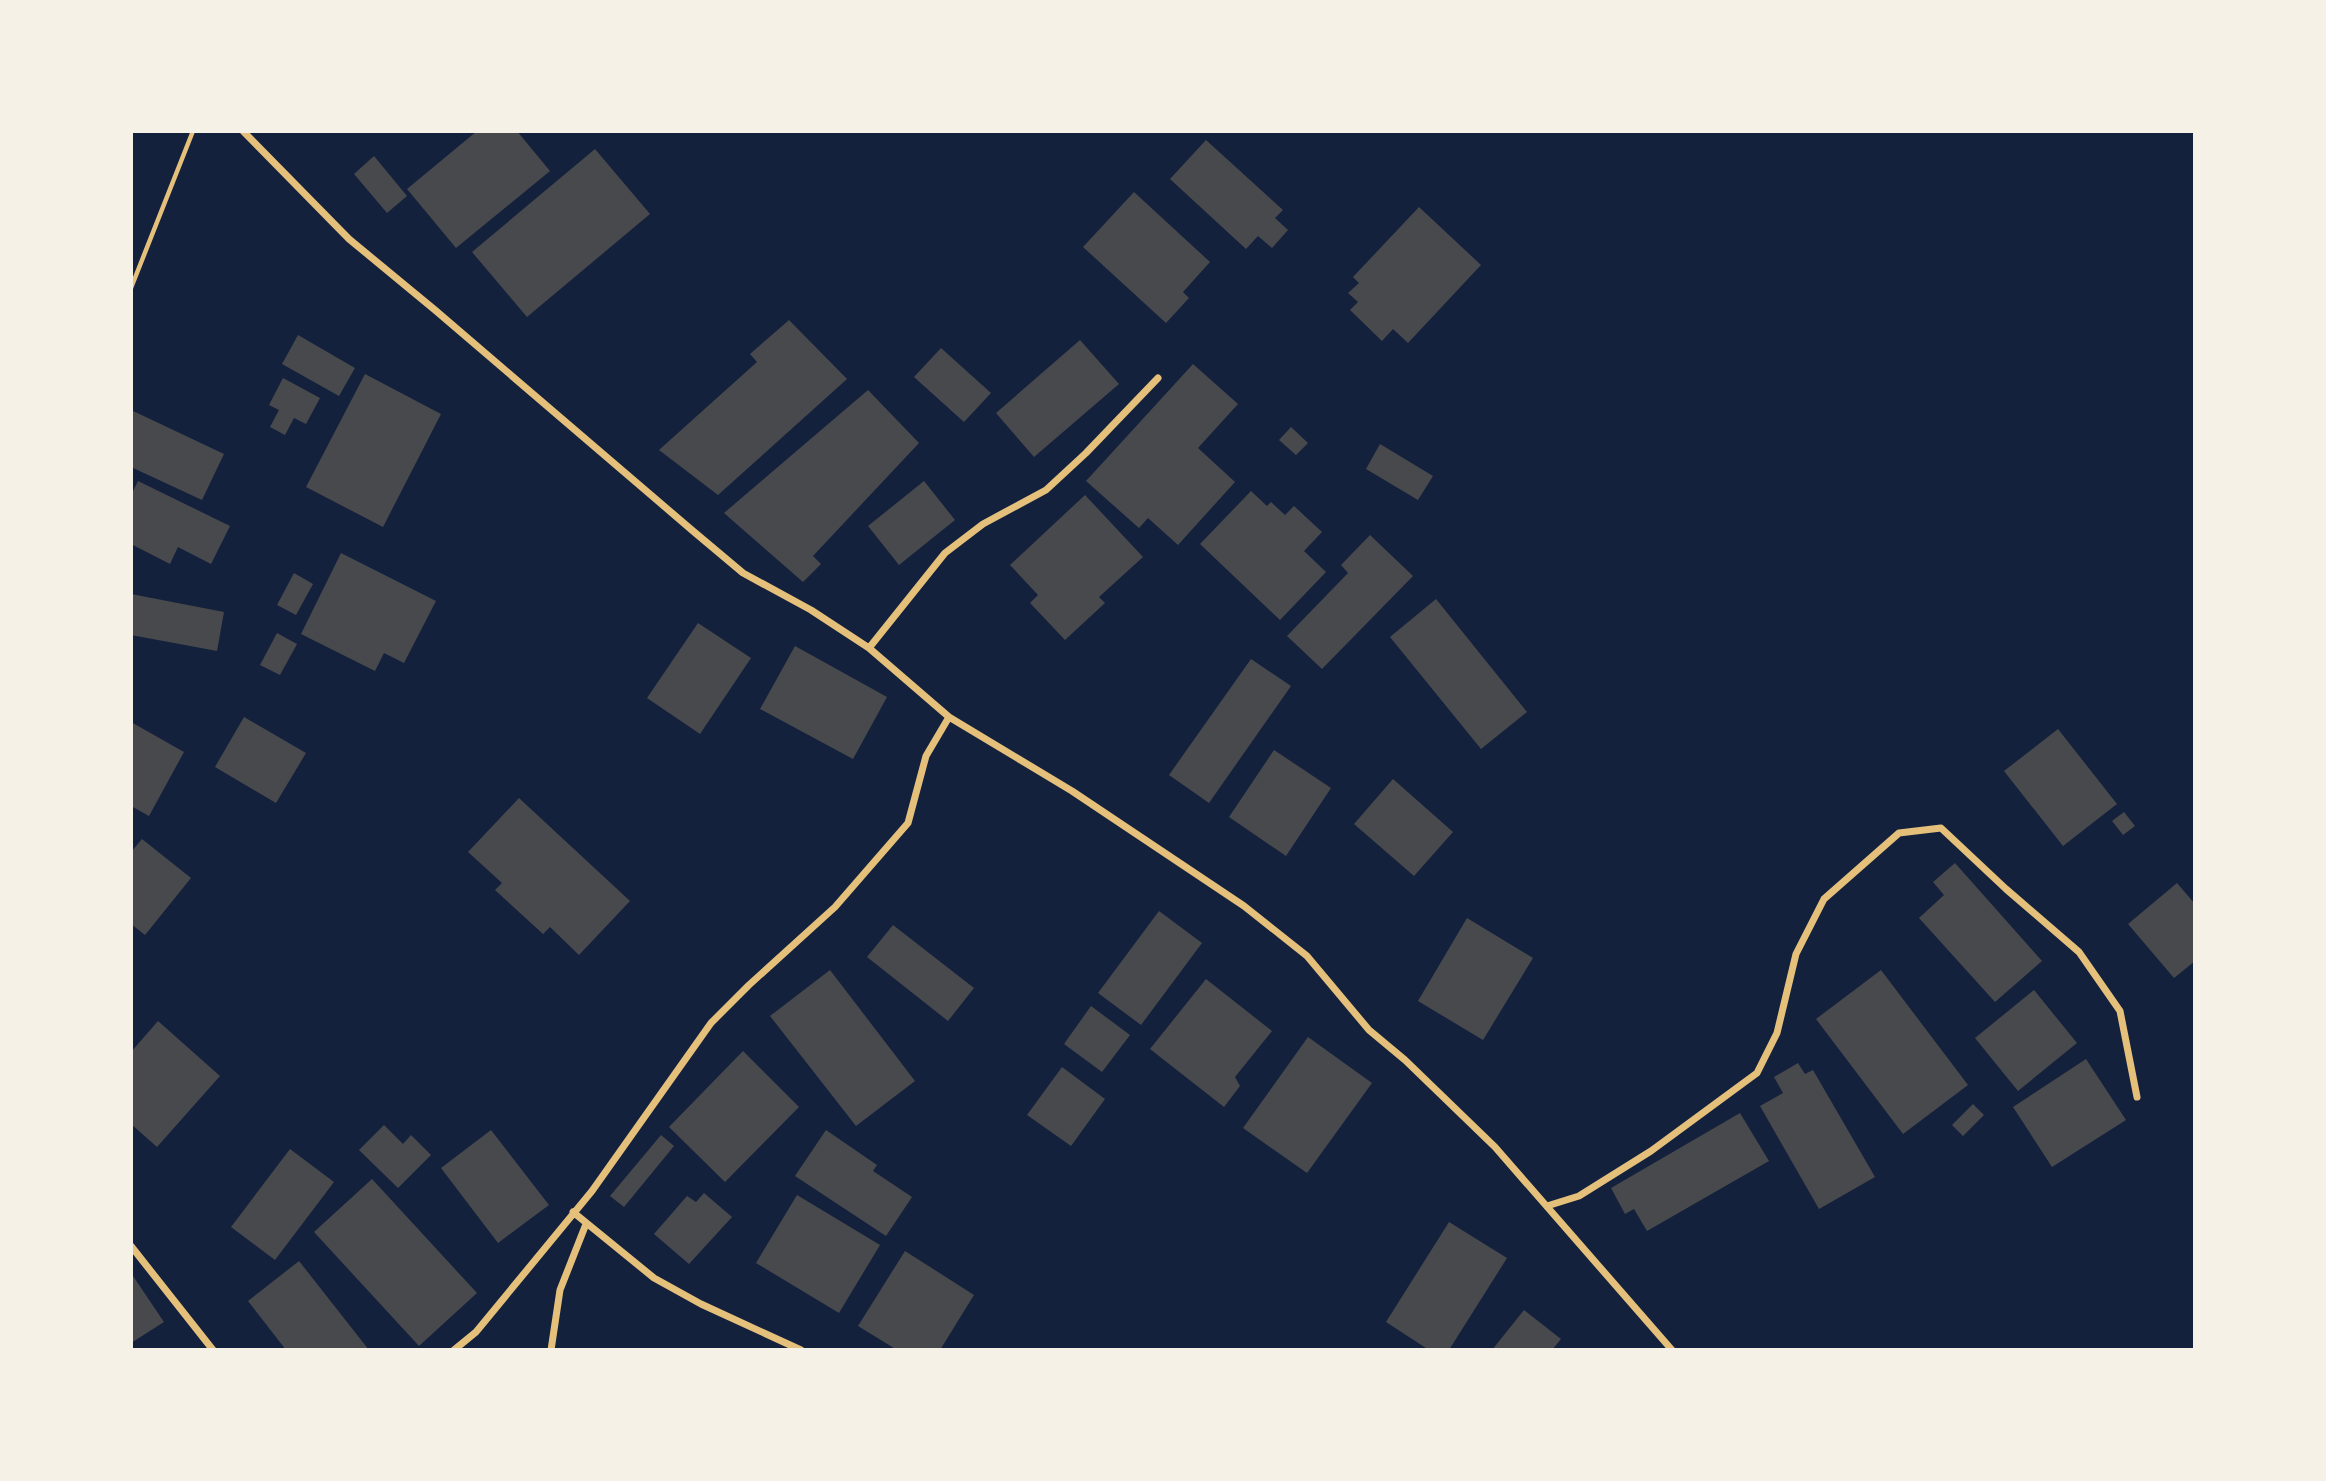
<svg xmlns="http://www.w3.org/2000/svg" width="2326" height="1481" viewBox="0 0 2326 1481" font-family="Signika,sans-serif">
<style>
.building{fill:#48494c}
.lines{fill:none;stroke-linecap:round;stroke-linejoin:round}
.path{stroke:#e5c07b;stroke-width:4.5}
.minor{stroke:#e5c07b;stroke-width:7}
</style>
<rect width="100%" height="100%" fill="#14213d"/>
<!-- building -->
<path class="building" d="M477,131H517L550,171L456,248L407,189Z
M1206,140L1283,210L1275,218L1288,230L1272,248L1258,236L1246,249L1170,179Z
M595,149L650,214L527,317L472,252Z
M374,156L407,196L387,213L354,174Z
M1134,192L1210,262L1183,292L1189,298L1166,323L1083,247Z
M1419,207L1481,265L1408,343L1393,329L1382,341L1350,310L1358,302L1348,293L1359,283L1353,277Z
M789,320L847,379L718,495L659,450L757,362L750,354Z
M298,335L355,368L339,396L282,364Z
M1080,340L1119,384L1034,457L996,413Z
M941,348L991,393L964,422L914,377Z
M1193,364L1238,404L1198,448L1235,482L1178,545L1148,518L1139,528L1086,481Z
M365,374L441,414L383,527L306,487Z
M283,378L320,398L306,424L294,418L285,435L270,427L279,410L269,405Z
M868,390L919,443L813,556L821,564L803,582L724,513Z
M131,410L224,454L202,500L131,467Z
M1291,427L1308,443L1296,455L1279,440Z
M1380,444L1433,476L1418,500L1366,469Z
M138,481L230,526L211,564L178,547L170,564L131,544V495Z
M924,481L955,520L899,565L868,526Z
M1251,491L1267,506L1271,502L1285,515L1294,506L1322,532L1304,551L1326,572L1280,620L1200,544Z
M1085,495L1143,557L1099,597L1105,603L1065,640L1030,603L1038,595L1010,565Z
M1370,535L1413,576L1322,669L1287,636L1348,573L1341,565Z
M341,553L436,601L404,663L384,653L375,671L301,634Z
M294,573L313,584L296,615L277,605Z
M131,594L224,612L217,651L131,635Z
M1436,599L1527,712L1481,749L1390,637Z
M698,623L751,658L700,734L647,698Z
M277,633L297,644L280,675L260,665Z
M795,646L887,697L853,759L760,709Z
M1251,659L1291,686L1209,803L1169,775Z
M244,717L306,753L276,803L215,767Z
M131,722L184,752L149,816L131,806Z
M2058,729L2117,804L2063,846L2004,771Z
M1274,750L1331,788L1286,856L1229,817Z
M1393,779L1453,832L1414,876L1354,824Z
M519,798L630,901L579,955L550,927L543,934L495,890L502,883L468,852Z
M2124,812L2135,826L2123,835L2112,821Z
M142,839L191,878L145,935L131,924V852Z
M1955,863L2042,961L1995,1002L1919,918L1944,895L1933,882Z
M2177,883L2195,904V961L2174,978L2128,924Z
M1159,911L1202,943L1141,1025L1098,993Z
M1467,918L1533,958L1483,1040L1418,1001Z
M893,925L974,988L948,1021L867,957Z
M830,970L915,1081L856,1126L770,1016Z
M1881,970L1968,1085L1903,1134L1816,1019Z
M1206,979L1272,1031L1235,1077L1240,1086L1224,1107L1150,1049Z
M2034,990L2077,1043L2018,1091L1975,1038Z
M1091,1006L1130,1035L1102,1072L1064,1044Z
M158,1021L220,1076L157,1147L131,1124V1052Z
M1308,1037L1372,1083L1307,1173L1243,1128Z
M743,1051L799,1107L725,1182L669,1127Z
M2086,1059L2126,1120L2052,1167L2013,1107Z
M1798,1063L1805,1074L1813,1070L1875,1177L1819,1209L1760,1106L1783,1093L1774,1077Z
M1062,1067L1105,1099L1071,1146L1027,1115Z
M1973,1104L1984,1115L1963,1136L1952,1125Z
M1740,1113L1769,1161L1647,1231L1634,1209L1625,1214L1611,1188Z
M384,1125L403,1144L411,1135L431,1155L398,1188L359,1150Z
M491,1130L549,1205L498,1243L441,1168Z
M826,1130L877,1165L873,1171L912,1197L886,1236L795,1176Z
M661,1135L674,1146L624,1207L610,1196Z
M290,1149L334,1182L275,1260L231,1227Z
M372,1179L477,1293L419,1346L314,1232Z
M704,1193L732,1217L689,1264L654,1234L687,1196L696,1202Z
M797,1195L880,1245L839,1313L756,1263Z
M1449,1222L1507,1258L1449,1350H1429L1386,1322Z
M905,1251L974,1295L940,1350H897L858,1326Z
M299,1261L369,1350H286L248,1301Z
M131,1273L164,1322L131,1343Z
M1524,1310L1561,1339L1552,1350H1492Z"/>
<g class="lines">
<!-- path -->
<path class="path" d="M131,288L193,131"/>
<!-- minor -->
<path class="minor" d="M243,131L349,239L435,310L693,531L743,573L811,610L869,648L949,717L926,756L908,823L835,907L749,985L711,1023L592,1191L476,1332L454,1350
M869,648L945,553L983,524L1046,490L1086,453L1158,378
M949,717L1072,791L1244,906L1307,956L1369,1030L1405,1060L1495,1147L1672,1350
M1547,1206L1579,1196L1651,1151L1757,1073L1777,1033L1796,954L1824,899L1899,833L1941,828L2006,889L2079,952L2120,1011L2137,1097
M573,1212L654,1278L701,1304L801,1350
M131,1246L213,1350
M551,1350L560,1290L586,1224"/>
</g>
<!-- border -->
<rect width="2326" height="1481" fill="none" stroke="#f6f1e7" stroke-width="266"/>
</svg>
